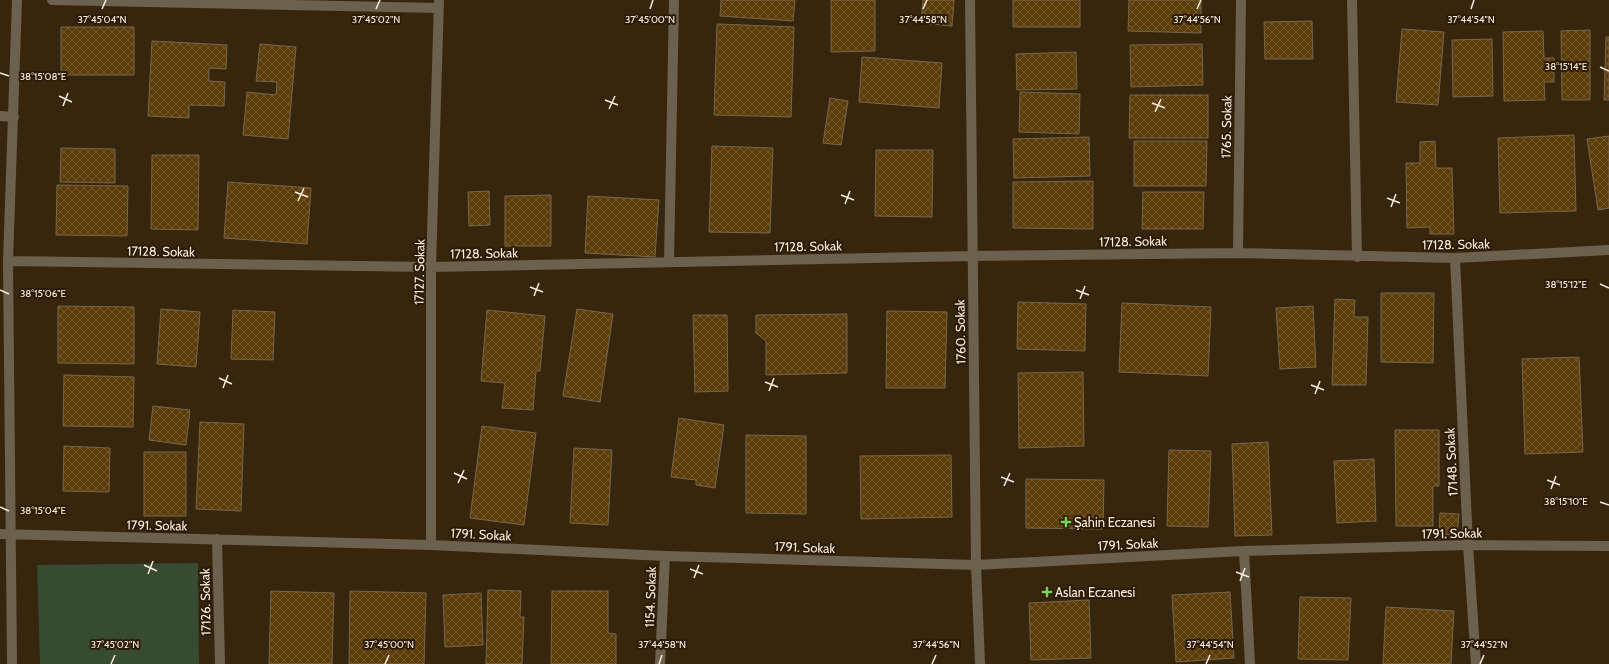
<svg xmlns="http://www.w3.org/2000/svg" width="1609" height="664" viewBox="0 0 1609 664" font-family="Cabin,sans-serif">
<style>
.park{fill:#374b31}
.building{fill:url(#building-cross-hatch);stroke:#78654c}
.lines{fill:none;stroke-linecap:round;stroke-linejoin:round}
.minor{stroke:#6c614d;stroke-width:10}
.ticks{fill:none;stroke:#f7ecde;stroke-width:1.5}
.poi-dot{fill:#76d25a;stroke:#2c1c05;stroke-width:1.5}
.labels{text-anchor:middle;dominant-baseline:central;stroke-width:4;stroke-linejoin:round;paint-order:stroke}
.street-label{font-size:13px;fill:#f7ecde;stroke:#2c1c05}
.poi-label{font-size:13px;fill:#f7ecde;stroke:#2c1c05;text-anchor:start}
.ticks-label{font-size:10px;text-anchor:middle;fill:#f7ecde;stroke:#2c1c05;stroke-width:4;stroke-linejoin:round;paint-order:stroke}
</style>
<defs>
<pattern id="building-cross-hatch" width="8" height="8" patternUnits="userSpaceOnUse"><rect width="8" height="8" fill="#5b3d0a"/><path d="M0 0l8 8M0 8l8-8" fill="none" stroke="#73592d"/></pattern>
</defs>
<rect width="100%" height="100%" fill="#36260e"/>
<!-- park -->
<path class="park" d="M198,563L199,664H40L37,565Z"/>
<!-- building -->
<path class="building" d="M721,0H795L793,21L720,16Z
M831,0H875V51L831,52Z
M923,0H954L952,26L921,23Z
M1013,0H1080V27H1013Z
M1129,0H1201V33L1128,31Z
M1312,21L1313,59H1265L1264,22Z
M717,24L794,27L791,117L714,115Z
M61,27H134V75H61Z
M1402,29L1444,32L1438,105L1396,102Z
M1590,30V100H1562L1561,31Z
M1543,31L1544,58H1554V82H1544L1545,100L1504,101L1503,32Z
M1606,37H1609V100H1604Z
M1492,39L1493,96L1453,97L1452,40Z
M152,41L227,45L226,69L209,68V81L225,82L224,106L189,105V118L148,116Z
M260,44L296,47L288,139L243,135L247,92L276,95L277,82L256,81Z
M1202,44L1203,85L1131,87L1130,45Z
M1076,52L1077,89L1017,90L1016,54Z
M862,57L942,63L939,108L859,102Z
M1020,92L1080,94L1079,134L1019,132Z
M1130,95H1208V138H1129Z
M830,98L848,101L841,145L823,143Z
M1574,135L1576,211L1500,213L1498,138Z
M1609,136V208L1598,210L1587,139Z
M1089,137L1090,176L1014,178L1013,139Z
M1134,141H1207L1206,186H1134Z
M1435,141L1436,168H1452L1454,234H1430V227L1407,228L1406,163H1420V142Z
M712,146L773,148L770,233L709,232Z
M61,148L115,149V183L60,182Z
M876,150H933L932,217L875,216Z
M152,155H199L198,230L151,229Z
M1093,181V229L1013,228V182Z
M228,182L311,188L307,244L224,238Z
M57,185L128,186L127,236L56,235Z
M489,191L490,225L469,226L468,192Z
M1143,192H1204L1203,229H1142Z
M551,195V246H505V196Z
M588,196L659,200L655,257L585,253Z
M1381,293H1434L1433,363L1381,362Z
M1335,299L1355,300L1354,317H1368L1366,385H1332Z
M1018,302L1086,304L1085,351L1017,349Z
M1122,303L1211,307L1208,376L1119,372Z
M58,306L134,307V364L58,363Z
M1313,306L1316,367L1280,369L1276,308Z
M161,309L200,312L196,367L157,364Z
M577,309L613,314L600,402L563,396Z
M233,310L275,312L273,360L231,359Z
M487,310L545,316L540,371H536L533,410L502,408L505,383L481,381Z
M887,311L947,312L945,388H886Z
M847,314V373L766,375V341L756,333V315Z
M693,315H727L728,391L695,392Z
M1579,357L1583,452L1525,454L1522,359Z
M1083,372L1084,446L1019,448L1018,373Z
M64,375L134,377L133,427L63,426Z
M153,406L190,410L186,445L149,440Z
M679,418L724,425L715,488L696,485V480L671,477Z
M200,422L244,424L241,511L196,509Z
M482,426L536,433L524,525L470,518Z
M1395,430H1439V486H1433V526H1396Z
M746,435L806,436V514L746,513Z
M1268,442L1272,535L1235,536L1232,444Z
M64,446L110,448L109,492L63,491Z
M574,448L612,450L608,525L570,523Z
M1169,450L1211,451L1208,527L1167,526Z
M144,452H186V516H144Z
M951,455L952,517L861,519L860,456Z
M1374,459L1376,521L1337,523L1334,461Z
M1026,479L1104,480L1103,529L1026,528Z
M1440,513L1459,514L1457,535L1439,534Z
M488,590L521,591L520,617H524L522,664H486Z
M271,591L334,593L332,664H269Z
M350,591L426,593L424,664H349Z
M552,591H608V633L616,634V664H551Z
M1230,592L1234,658L1176,662L1172,595Z
M481,593L483,645L445,647L443,595Z
M1300,597L1351,598L1348,660L1298,659Z
M1089,600L1091,658L1031,660L1029,603Z
M1386,607L1454,611L1451,664H1383Z"/>
<g class="lines">
<!-- minor -->
<path class="minor" d="M52,0L438,8
M970,0L976,565L980,664
M1352,0L1357,257
M0,116L14,117
M1238,253L1241,0
M1455,258L1468,545L1476,664
M8,261L431,267L972,256L1238,253L1455,258L1609,250
M669,262L674,0
M0,534L431,545L665,556L976,565L1244,551L1468,545L1609,546
M217,539L220,664
M431,545V267L439,0
M1244,551L1250,664
M12,664L8,261L17,0
M660,664L665,556"/>
</g>
<!-- ticks -->
<path class="ticks" d="M102,9L106,0M376,9L380,0M650,9L653,0M923,9L927,0M1197,9L1201,0M1471,9L1474,0M1600,67L1609,71M0,73L9,76M59,96L72,102M605,100L618,105M1152,103L1165,108M63,106L68,93M609,109L615,96M1155,112L1161,99M295,192L308,197M841,195L854,200M1387,198L1400,203M298,201L304,188M845,204L850,191M1391,207L1396,194M1600,284L1609,288M530,287L543,292M0,290L9,294M1076,290L1089,295M534,296L539,283M1080,299L1085,286M219,378L232,384M765,382L778,387M1311,385L1324,390M223,388L228,375M769,391L774,378M1315,394L1320,381M454,473L467,479M1001,477L1014,482M1547,480L1560,485M458,483L464,470M1004,486L1010,473M1551,489L1556,476M1600,502L1609,505M0,507L9,511M144,565L157,571M690,569L703,574M1236,572L1249,577M148,574L153,561M694,578L699,565M1240,581L1245,568M111,664L115,655M385,664L389,655M659,664L662,655M932,664L936,655M1206,664L1210,655M1480,664L1484,655"/>
<!-- markers -->
<g class="poi-dot">
<path d="M1064 516h4v4h4v4h-4v4h-4v-4h-4v-4h4z"/>
<path d="M1045 586h4v4h4v4h-4v4h-4v-4h-4v-4h4z"/>
</g>
<g class="labels">
<!-- street labels -->
<g class="street-label">
<text transform="translate(1226 127) rotate(-89)">1765. Sokak</text>
<text transform="translate(1133 241) rotate(-1)">17128. Sokak</text>
<text transform="translate(1456 244) rotate(-1)">17128. Sokak</text>
<text transform="translate(808 246) rotate(-1)">17128. Sokak</text>
<text transform="translate(161 251) rotate(1)">17128. Sokak</text>
<text transform="translate(484 253) rotate(-1)">17128. Sokak</text>
<text transform="translate(419 272) rotate(-89)">17127. Sokak</text>
<text transform="translate(960 332) rotate(-91)">1760. Sokak</text>
<text transform="translate(1451 462) rotate(-93)">17148. Sokak</text>
<text transform="translate(157 525) rotate(1)">1791. Sokak</text>
<text transform="translate(1452 533) rotate(-1)">1791. Sokak</text>
<text transform="translate(481 534) rotate(3)">1791. Sokak</text>
<text transform="translate(1128 544) rotate(-3)">1791. Sokak</text>
<text transform="translate(805 547) rotate(2)">1791. Sokak</text>
<text transform="translate(650 597) rotate(-88)">1154. Sokak</text>
<text transform="translate(205 602) rotate(-91)">17126. Sokak</text>
</g>
<!-- poi labels -->
<g class="poi-label">
<text x="1074" y="522">Şahin Eczanesi</text>
<text x="1055" y="592">Aslan Eczanesi</text>
</g>
</g>
<g class="ticks-label">
<text x="102" y="23">37°45'04"N</text>
<text x="376" y="23">37°45'02"N</text>
<text x="650" y="23">37°45'00"N</text>
<text x="923" y="23">37°44'58"N</text>
<text x="1197" y="23">37°44'56"N</text>
<text x="1471" y="23">37°44'54"N</text>
<text x="1566" y="70">38°15'14"E</text>
<text x="43" y="80">38°15'08"E</text>
<text x="1566" y="288">38°15'12"E</text>
<text x="43" y="297">38°15'06"E</text>
<text x="1566" y="505">38°15'10"E</text>
<text x="43" y="514">38°15'04"E</text>
<text x="115" y="648">37°45'02"N</text>
<text x="389" y="648">37°45'00"N</text>
<text x="662" y="648">37°44'58"N</text>
<text x="936" y="648">37°44'56"N</text>
<text x="1210" y="648">37°44'54"N</text>
<text x="1484" y="648">37°44'52"N</text>
</g>
</svg>
